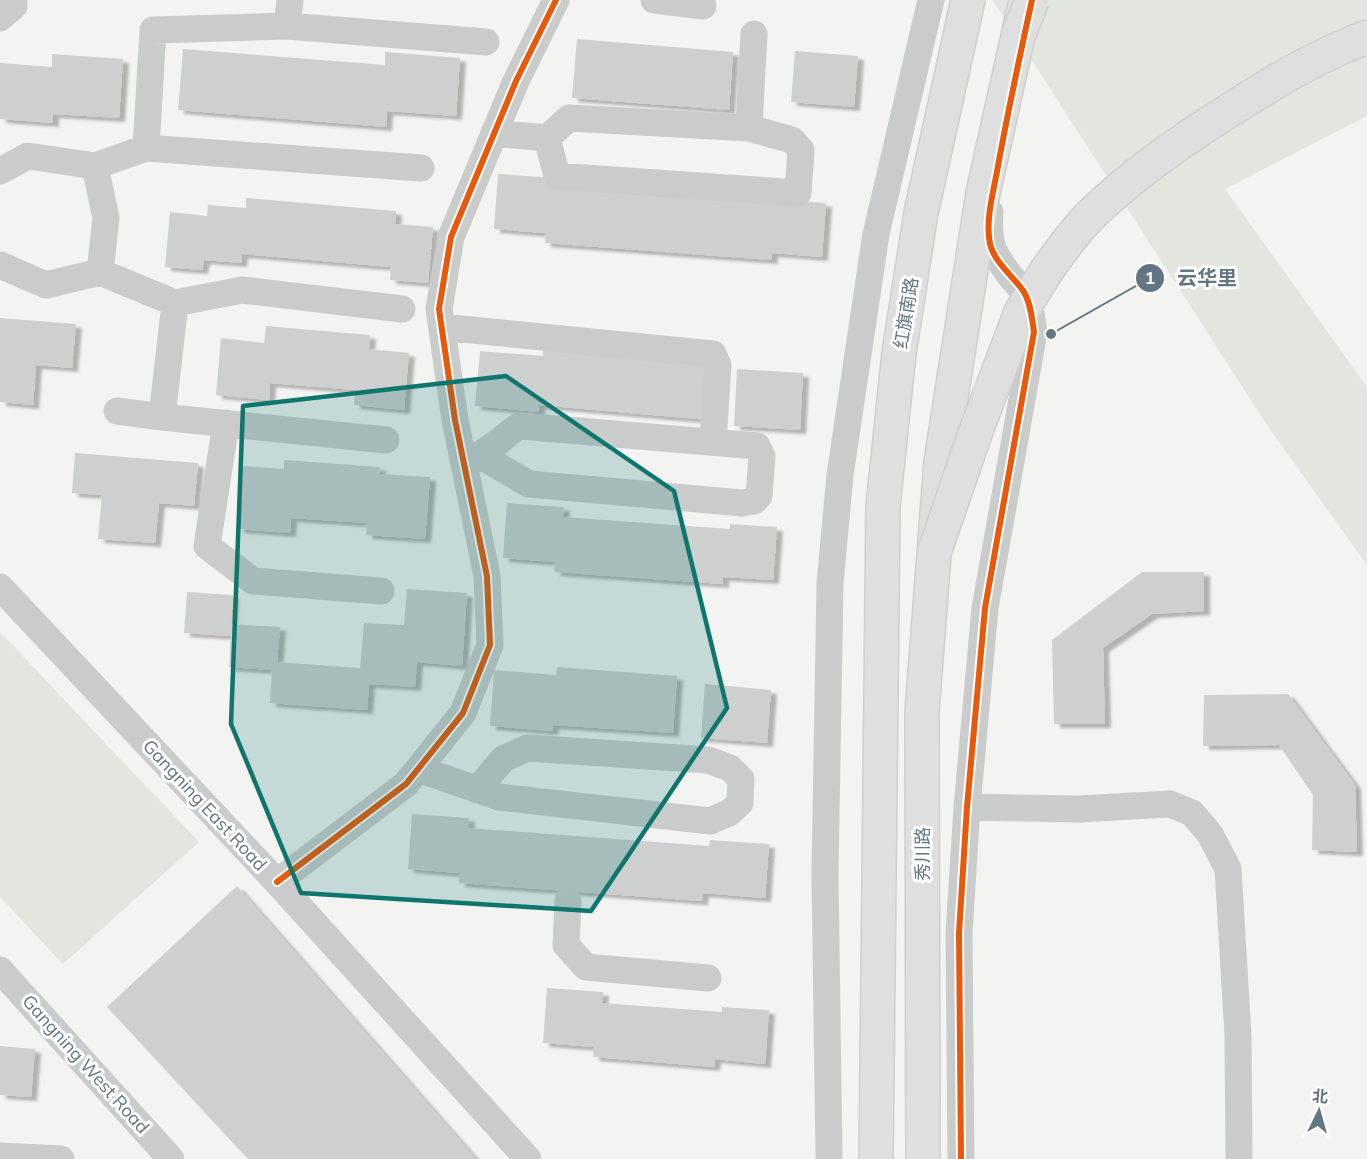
<svg xmlns="http://www.w3.org/2000/svg" width="1367" height="1159" viewBox="0 0 1367 1159" font-family="Mulish,'Noto Sans SC',sans-serif">
<style>
.green{fill:#e2e6df}
.building{fill:#cecfcf;filter:url(#shadow)}
.lines{fill:none;stroke-linecap:round;stroke-linejoin:round}
.major-casing{stroke:#cfcfcf;stroke-width:36}
.minor{stroke:#cacccc;stroke-width:27}
.major{stroke:#dfdfe0;stroke-width:33}
.major-bridge-casing{stroke:#cfcfcf;stroke-width:36;stroke-linecap:butt}
.major-bridge{stroke:#dfdfe0;stroke-width:33}
.cycleway-casing{stroke:#fff;stroke-width:10}
.cycleway{stroke:#e8590c;stroke-width:6}
.marked{fill:#0f766e;fill-opacity:0.2;stroke:#0f766e;stroke-width:4.5;stroke-linejoin:round}
.labels{text-anchor:middle;dominant-baseline:central;stroke-width:6;stroke-linejoin:round;paint-order:stroke}
.street-label{font-size:18px;fill:#627582;stroke:#fff}
.leader{fill:none;stroke:#627582;stroke-width:2}
.callout-dot{fill:#627582;stroke:#fff;stroke-width:2}
.mark-label{font-size:18px;text-anchor:middle;font-weight:bold;fill:#fff}
.callout-label{font-size:20px;text-anchor:middle;font-weight:bold;fill:#627582;stroke:#fff;stroke-width:6;stroke-linejoin:round;paint-order:stroke}
</style>
<defs>
<filter id="shadow"><feDropShadow dx="6" dy="4" stdDeviation="1.5" flood-color="#0004"/></filter>
</defs>
<rect width="100%" height="100%" fill="#f3f3f1"/>
<!-- green -->
<path class="green" d="M993,0H1367V116L1225,189L1367,387V565L1267,425Z
M0,632L199,842L63,964L0,897Z"/>
<!-- building -->
<path class="building" d="M577,39L733,52L729,110L572,98Z
M183,49L385,65V52L460,58L456,116L387,111L386,127L178,110Z
M795,51L858,56L854,107L791,102Z
M52,54L123,59L119,118L53,114V123L0,119V63L52,67Z
M498,174L555,178L554,188L779,205V200L826,203L822,257L772,253V260L545,243V233L494,229Z
M246,198L396,211L395,224L433,227L428,283L390,280L391,267L242,254L241,263L204,260L202,270L165,267L170,212L207,216L208,205L246,208Z
M0,318L76,324L72,368L36,365L33,405L0,402Z
M266,326L370,335L369,349L409,353L404,410L354,405L355,390L270,383L269,400L216,395L221,338L264,343Z
M543,348L714,362L709,420L539,405V412L475,406L480,351L543,356Z
M737,369L803,373L800,430L734,426Z
M75,453L198,463L194,506L159,503L155,543L98,539L102,495L72,493Z
M284,460L380,467L379,474L430,477L425,539L366,535L367,523L291,518L290,533L238,529L243,466L284,469Z
M507,503L564,507L563,517L730,529V524L777,527L773,580L723,577V584L554,572L555,562L503,558Z
M1142,572H1204V611L1152,614L1103,648L1105,724H1054L1052,640Z
M407,589L467,593L462,666L417,662L415,687L369,684L367,710L270,703L272,670L229,667L231,636L184,633L187,592L233,595L231,624L280,627L277,662L360,668L364,623L404,625Z
M557,667L677,676L673,733L553,725L552,731L490,726L494,670L556,675Z
M705,684L771,690L767,743L701,738Z
M1288,694L1355,785L1357,852L1312,850L1313,795L1279,745L1203,746L1204,695Z
M412,814L469,818L468,828L709,846L710,840L769,844L765,898L703,893L702,901L459,883V873L408,869Z
M237,886L476,1159H248L107,1007Z
M547,988L603,992L602,1003L722,1012V1007L769,1010L765,1064L715,1059L714,1067L593,1057L594,1047L543,1043Z
M0,1046L35,1049L31,1097L0,1095Z"/>
<g class="lines">
<defs>
<path id="major" d="M1047,270C1062,249 1077,228 1096,210C1135,173 1181,141 1227,112C1272,83 1316,56 1367,37
M876,1159L883,506L899,353L921,213L968,0
M923,1159L922,712L941,462L983,193L1025,5"/>
</defs>
<!-- major casing -->
<use href="#major" class="major-casing"/>
<!-- minor -->
<path class="minor" d="M654,0L703,6
M0,18L14,6V0
M287,26L290,0
M749,128L754,34
M494,133L547,138L569,118L749,128L792,140L801,150L798,193L557,176L547,138
M146,148L421,168
M95,166L146,148L153,30L287,26L486,42
M0,171L28,156L95,166L106,218L100,272
M0,265L46,285L100,272L175,303L242,290L402,309
M175,303L162,417L386,440
M442,327L713,354L718,365L713,442
M117,411L162,417
M226,423L207,546L253,581L381,591
M464,465C475,458 486,451 497,443C506,437 510,430 520,426L757,446L762,456L759,496L754,501L742,503L529,484L479,455
M0,587L277,882L528,1159
M418,769L499,797L710,821L729,813L740,803L741,779L730,768L708,760L527,748L503,759L477,790
M967,807L1078,809L1170,804L1192,813L1210,834L1228,869L1238,1035L1239,1159
M277,882L406,784L463,713L490,645L487,576L455,420L439,309L451,237L516,81L556,0
M568,901L566,945L586,967L708,978
M0,970L171,1159
M0,1156L61,1159
M829,1159L825,873L830,583L840,475L876,234L931,0
M961,1159L959,933L967,807L985,608L1034,332C1032,320 1031,307 1025,295C1022,289 1016,283 1011,277C992,252 988,244 990,212"/>
<!-- major -->
<use href="#major" class="major"/>
<defs>
<path id="major-bridge" d="M1019,34L1032,0
M935,550L976,431L1021,312L1047,270"/>
</defs>
<!-- major-bridge casing -->
<use href="#major-bridge" class="major-bridge-casing"/>
<!-- major-bridge -->
<use href="#major-bridge" class="major-bridge"/>
<defs>
<path id="cycleway" d="M277,882L406,784L463,713L490,645L487,576L455,420L439,309L451,237L516,81L556,0
M961,1159L959,933L967,807L985,608L1034,332C1032,319 1031,304 1024,292C1014,277 994,262 990,244C985,219 994,190 998,166C1008,111 1020,55 1032,0"/>
</defs>
<!-- cycleway casing -->
<use href="#cycleway" class="cycleway-casing"/>
<!-- cycleway -->
<use href="#cycleway" class="cycleway"/>
</g>
<!-- marked area -->
<path class="marked" d="M506,376L674,491L727,708L591,911L301,893L231,724L243,406Z"/>
<g class="labels">
<!-- street labels -->
<g class="street-label">
<text transform="translate(906 313) rotate(-81)">红旗南路</text>
<text transform="translate(205 805) rotate(47)">Gangning East Road</text>
<text transform="translate(922 854) rotate(-90)">秀川路</text>
<text transform="translate(86 1064) rotate(48)">Gangning West Road</text>
</g>
</g>
<!-- callouts -->
<path class="leader" d="M1051 334L1150 278"/>
<g class="callout-dot">
<circle cx="1051" cy="334" r="6"/>
<circle cx="1150" cy="278" r="15"/>
</g>
<g class="mark-label">
<text x="1150" y="284">1</text>
</g>
<g class="callout-label">
<text x="1207" y="285">云华里</text>
</g>
<!-- north arrow -->
<g transform="translate(1319 1111) rotate(5)" stroke="#ffffff" stroke-width="4.5" paint-order="stroke">
<path d="M0-4.5L10 22L0 15L-10 22Z" fill="#627582"/>
<text y="-9" font-size="16" font-weight="bold" text-anchor="middle" fill="#627582">北</text>
</g>
</svg>
